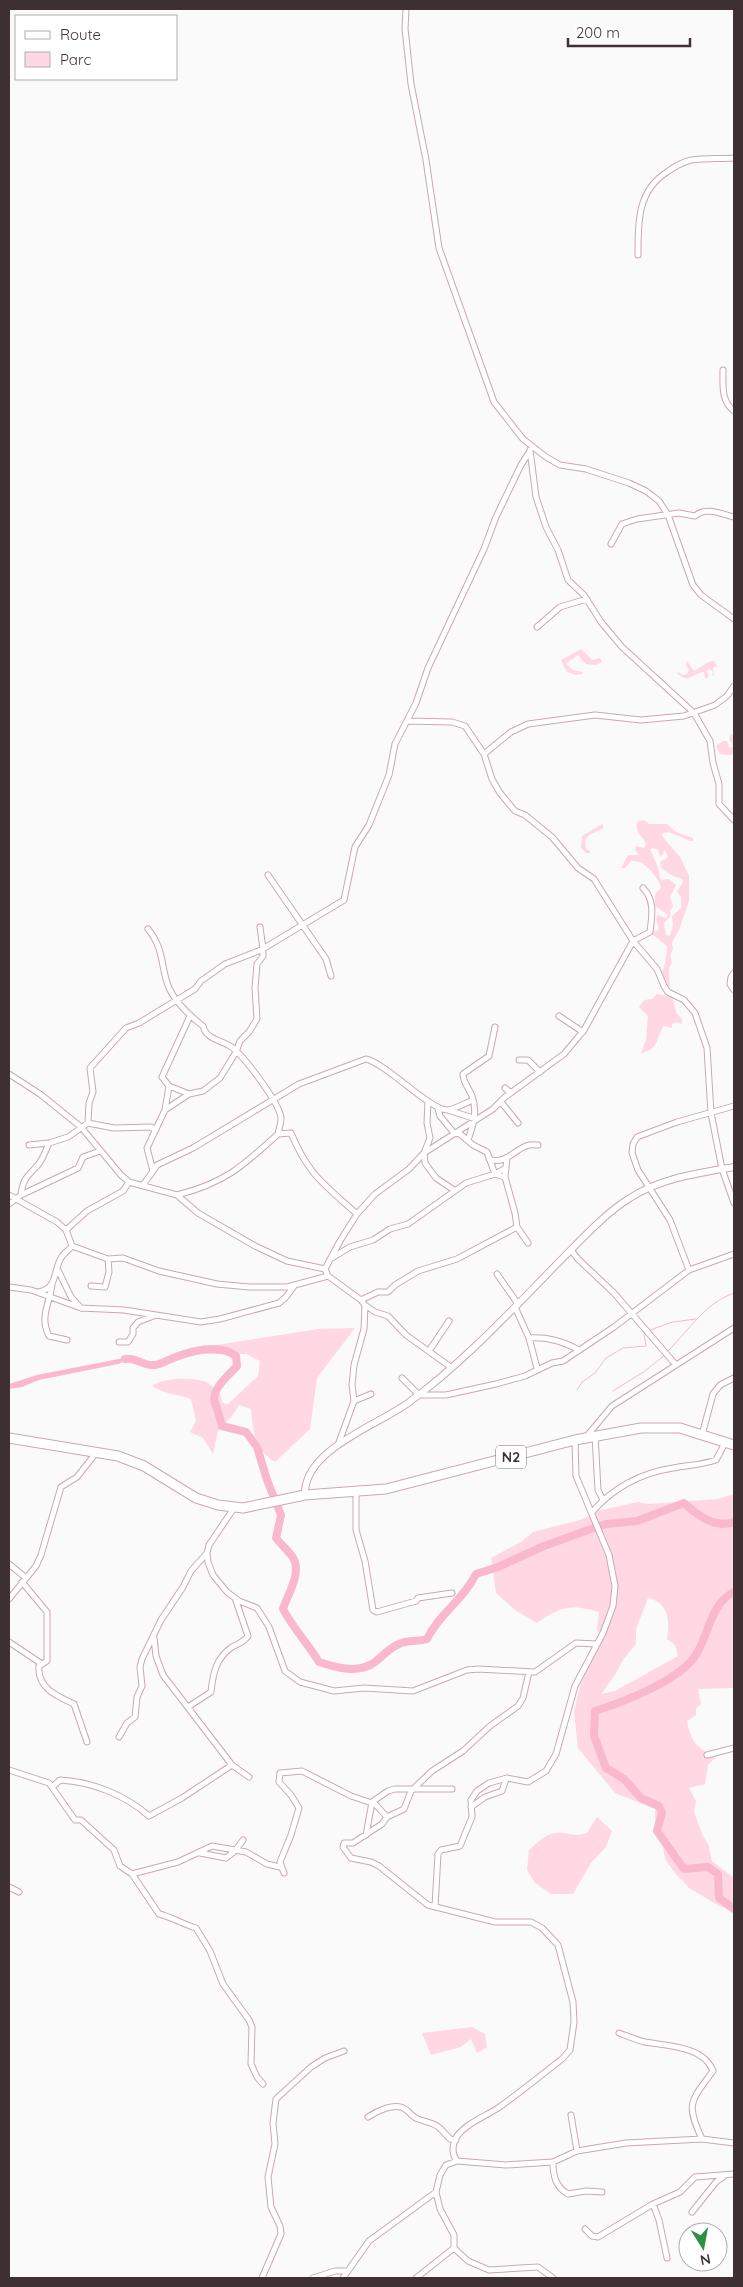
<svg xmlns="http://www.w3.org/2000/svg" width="743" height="2287" viewBox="0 0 743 2287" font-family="Quicksand,sans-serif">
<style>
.green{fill:#ffd8e4;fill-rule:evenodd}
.water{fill:#f9b8cd}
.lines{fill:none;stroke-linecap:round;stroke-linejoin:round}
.stream{stroke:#f9b8cd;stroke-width:1}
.river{stroke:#f9b8cd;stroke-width:8}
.minor-casing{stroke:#cca7b2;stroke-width:7}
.tertiary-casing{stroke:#cca7b2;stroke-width:8}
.trunk-casing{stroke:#cca7b2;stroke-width:11}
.minor{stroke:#fff;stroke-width:5}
.tertiary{stroke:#fff;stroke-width:6}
.trunk{stroke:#fff;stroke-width:9}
.labels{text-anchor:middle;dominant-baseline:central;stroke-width:5;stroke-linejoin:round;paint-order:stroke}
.shield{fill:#fff;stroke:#796e71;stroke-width:1}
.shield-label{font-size:14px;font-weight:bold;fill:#3f3034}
</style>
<rect width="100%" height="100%" fill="#fafafa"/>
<!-- green -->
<path class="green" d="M581,649L592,660L600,658L602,662L596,665L586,664L578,655L566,664L573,670L583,672L582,674L576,675L567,672L561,660Z
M687,661L694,671C700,668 707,661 714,661L717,666L713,668L714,675L712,676L713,672L710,669L706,671L709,676L707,678H705L704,672H702C691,676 688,683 677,673L678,672L683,675L687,674L689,671L686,665Z
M731,734L734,735V751L731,755L720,754L716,746L723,741H727L729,748L733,746L729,738Z
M644,820L649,824H667L676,832L693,838V841H690L669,832L663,833L662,836L680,857L689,876V901L679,930L672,942L673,949L670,955L672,963L669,968L670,987L668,986L662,972C665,967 667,952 667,946L652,934L653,931L659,930L656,918L658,915L666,918L668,915L655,906V894L661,888C658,877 644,859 631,861L625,868H621L628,855H639L635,850L636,846L644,848L646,845C644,835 633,834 638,821ZM653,848L658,850L660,856L663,855L664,849L668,857L660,862L661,868L673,876L682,879L683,882L677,892L681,897V908L672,916L673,925L670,936L666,935L664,923C668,918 672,918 670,911L673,906L670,897L676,885L669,879L662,880L660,878C659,867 654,858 650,849Z
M602,824L604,828L589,835L585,841L586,849L590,851V853H586L581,848L582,836Z
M657,994L672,997L677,1014L682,1019V1024L676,1022L672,1024V1028L664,1026C655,1039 660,1049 641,1053L646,1040L648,1016L639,1007L644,1000L652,999Z
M355,1328L317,1378L310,1429L275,1462C254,1450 253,1431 251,1409L239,1405L232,1416L218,1431L213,1454L203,1438L190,1432L196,1421L191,1399C177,1394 164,1394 152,1386C162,1377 195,1377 206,1382C211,1384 217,1391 221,1395L222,1403L228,1404L258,1376L260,1361L246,1354H202L204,1347L318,1329Z
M734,1494V1688L698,1689L701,1704L696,1708V1715L687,1721C691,1743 696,1746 715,1758L708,1765L705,1784L689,1788L696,1801L694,1812L703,1836L709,1846L712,1861L734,1878V1910L721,1907L689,1888L675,1873L665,1859L663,1847L655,1833V1809L615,1793L578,1748L574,1712L580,1686L602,1637L597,1630L599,1612C571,1604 561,1606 537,1623L515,1610L496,1593L491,1558L521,1542L533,1532L580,1520L601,1510L638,1502L648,1504L718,1499ZM648,1598C669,1603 670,1621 667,1639L675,1645L678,1656L615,1691L601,1694L615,1675L623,1660L636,1644V1629Z
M597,1817L612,1831L606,1847L591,1863L573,1894H551L535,1883L527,1870L529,1850C537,1843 545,1834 556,1833C568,1831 571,1838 587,1833Z
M472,2027L485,2034L487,2047L477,2053L471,2039L461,2047L431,2055L422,2033Z"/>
<!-- water -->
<path class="water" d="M134,1356L133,1362L127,1360L118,1364L39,1380L22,1387L9,1389V1384L37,1375Z"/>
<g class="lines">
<!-- stream -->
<path class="stream" d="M650,1330L673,1322L696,1319
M668,1351C689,1330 705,1303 734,1293
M577,1390L582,1382L595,1373L606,1358L623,1348L646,1346L644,1334L646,1332
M613,1391L645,1371L666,1354"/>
<!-- river -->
<path class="river" d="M125,1359C136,1357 143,1366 154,1365C160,1365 168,1360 173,1358C191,1351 219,1343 236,1356L237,1366C229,1375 210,1390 215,1403C218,1411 220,1418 222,1426L246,1432L257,1447L267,1480L281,1515L276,1538C281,1544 287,1550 292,1556C303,1572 288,1593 283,1609C293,1628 308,1644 319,1662C337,1668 359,1674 375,1662C383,1656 388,1649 397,1645C407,1639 417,1642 427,1639C439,1614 464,1599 476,1574L498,1567L544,1546L591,1529L606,1524L637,1521L684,1503C697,1515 715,1529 734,1522
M734,1592C711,1603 709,1633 697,1653C682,1680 623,1702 595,1711L594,1736L606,1768L624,1779L641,1798L659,1806L662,1813L657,1831L684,1869L708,1867L718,1874L719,1898L734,1909"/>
<defs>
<path id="minor" d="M406,9L405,29L411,84L426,160L439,248L494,402L523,439L546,457L560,465L586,469L629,483L646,491L659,501L668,515L693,585L701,595L734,619
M638,255C638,223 637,191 667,172C674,167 683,162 691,160C706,158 720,159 734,158
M723,370C723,386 721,401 734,411
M530,450L536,497L546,527L558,550L568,580L584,595L601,622L622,647L694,713L710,741L713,763L719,784V804L734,820
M611,544L622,524L637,519L679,513L695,516C705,506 722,514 734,517
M537,627L560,607L587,599
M407,721L452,722L465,726L484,754L492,779L500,793L515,811L525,815L552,837L578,868L594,879L633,941L657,969L664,986L668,992L684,1000L695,1013L707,1048L711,1113L722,1169L734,1203
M484,754L511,732L528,724L595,715L641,720L684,716L715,705L727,696L734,686
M268,875L326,959L331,976
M148,929C165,950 160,966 169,988C176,1003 190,1016 203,1026C206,1039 220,1040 230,1046C243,1054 280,1104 281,1118C281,1123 279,1129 278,1134C243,1166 225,1183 177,1195
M734,973L731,977L730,984L734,990
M559,1016L583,1032
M519,1060H528L540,1072
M9,1074L40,1094L81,1127L121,1175L129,1182L177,1195L198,1213L255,1246L287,1261L325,1269L328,1276L361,1300L365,1305L375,1312L388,1316L406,1335L452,1368
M169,1086L189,1094
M505,1088L511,1093
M428,1101L427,1123L430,1138L424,1153L425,1163L436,1178L454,1190
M501,1102L518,1123
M165,1110L189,1094L203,1091L220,1078L236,1052L240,1041L249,1032L257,1019L255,988L257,964L263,956V949L260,927
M448,1110L476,1119
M88,1123L114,1128L151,1127L156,1130
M278,1134L291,1133C309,1176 324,1184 357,1214
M468,1140C473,1125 478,1113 472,1096C469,1088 463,1083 463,1074L489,1056L495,1027
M29,1145L49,1143L68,1137L88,1123L89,1103L93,1092L90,1068L126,1028L139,1023L195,989L201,981L225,964L261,950L344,900L355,847L369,825L389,775L395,744L416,703L428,668L484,549L496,517L521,465L530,451
M489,1159C505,1165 513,1151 526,1146C529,1144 535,1145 538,1145
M506,1168L495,1174L505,1177L507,1158
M153,1171L157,1165L193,1148L299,1084L366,1059C387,1064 431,1111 448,1110C455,1109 466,1103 473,1100
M505,1177L515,1213L517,1227L528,1243
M143,1185L153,1171L147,1148L165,1110L169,1086L162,1077L190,1016
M9,1195L57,1222L66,1230L72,1246L108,1259L123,1258L159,1271L217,1284L249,1287H287L328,1276
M21,1195C23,1178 27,1177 38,1165C43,1159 46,1150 49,1143
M9,1204L21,1195L78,1168L83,1157L100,1151
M66,1230L87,1211L123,1191L129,1182
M571,1250L578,1259L614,1293L676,1365
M330,1259L350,1247L373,1240L390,1229L408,1224L466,1183L495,1174L487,1152L473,1145L460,1134L454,1133L440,1116L438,1109
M325,1269L340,1241L357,1214L375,1194L409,1169L424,1153L493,1109L505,1097L564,1054L584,1030L633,941L650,932C652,916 655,900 643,888
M58,1270L71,1297L81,1308
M689,1270L670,1220L638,1170L632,1153L633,1144L637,1137L677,1122L734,1106
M497,1274L518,1304
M52,1284C50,1304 39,1316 49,1336L67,1340
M91,1286L105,1287L109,1272L108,1259
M9,1287L31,1290L81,1308L124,1310L201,1322L220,1319L279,1303L286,1297L294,1286
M38,1292C58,1289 53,1271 61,1258C63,1254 69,1250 72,1246
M361,1300L378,1292H388L395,1285L418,1271L457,1259L517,1227
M515,1307L529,1338L537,1368
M529,1338C548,1337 562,1341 579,1350
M119,1342H128L133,1334V1328L138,1322L156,1315
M429,1351L449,1321
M402,1378L419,1395H446L496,1384L525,1376L552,1363L563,1361L614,1327L689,1270L734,1254
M354,1401L371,1394
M595,1435L598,1490L603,1500
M702,1435L713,1394L720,1385L734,1378
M586,1437L612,1406L734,1328
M338,1445L354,1401L352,1385L354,1365L364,1329L365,1305
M356,1492V1530L365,1561L373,1610L377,1612L416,1601L418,1598L452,1593
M234,1508L209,1545L207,1553L208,1562L213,1575L227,1592L239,1601L257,1608L269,1627L285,1671L300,1682L334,1691L364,1688L413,1691L467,1670L478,1669L535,1672L576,1643L596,1644
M592,1512C614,1487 641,1473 673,1468C688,1465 702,1465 716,1460L725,1443
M9,1564L26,1578
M22,1582L47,1612V1661L39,1666C37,1688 57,1696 74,1704L87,1742
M9,1599L36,1566L41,1555L61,1487L77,1477L96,1453
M154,1638L156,1656L163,1675L232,1765L249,1777
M9,1642L42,1664
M188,1707L211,1692C213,1673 216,1658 232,1647C238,1644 244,1642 248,1636L235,1598
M119,1737L127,1723L135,1717L137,1697L142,1686L140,1667L142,1659L161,1620L183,1587L191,1571L207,1553
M707,1755L734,1748
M9,1770L49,1783L75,1820H81L114,1850L120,1866L132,1874L159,1914C172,1917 182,1924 196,1928L210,1951L223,1984L249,2020L252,2027L251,2064L257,2077L263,2084
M52,1787L60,1780C93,1782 125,1795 149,1816L182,1798L232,1765
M471,1807L485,1797L502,1791L506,1779
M366,1835L372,1802L388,1791L395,1789H452
M200,1853L226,1858L235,1851L243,1840
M284,1873L280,1862L291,1835L299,1808L291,1795L279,1782L280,1773L302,1771L351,1796L375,1804L387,1817
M132,1874L178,1862L212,1846L246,1852L267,1864L280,1867
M9,1887L19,1892
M435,1907L438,1854L441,1850L460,1846L472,1817L471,1800L477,1791L489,1783L507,1778L528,1782L546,1771L556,1754L575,1686L603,1633L613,1606L615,1586L609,1555L576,1476L575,1440
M619,2033C628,2036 636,2040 645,2042C667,2046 704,2046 713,2071C691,2101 685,2103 702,2139
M571,2115L577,2151
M368,2117C377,2111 395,2102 405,2109C410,2112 412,2117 418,2119C438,2126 435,2122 450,2139L456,2140
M457,2161C451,2153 452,2145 457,2136C467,2123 484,2117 498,2108C520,2093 541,2075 562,2059L570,2050L574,2022L573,2002L558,1945L542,1928L531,1922H495L428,1905L379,1866L371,1862L351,1858L343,1847L344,1843H353L382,1824L387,1817L404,1809L411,1791L432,1771L463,1751L490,1726L518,1706L523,1698L529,1672
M553,2162C553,2177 556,2187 568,2194L586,2191L602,2192
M653,2204L659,2220L667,2258
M692,2212L716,2182L723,2177
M585,2229L592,2236L598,2237L653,2204L680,2192L695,2177L734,2174
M454,2248L468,2261L489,2270L538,2267L553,2278
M262,2278L281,2234L280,2226L271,2207L268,2177L275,2144L273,2123L276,2099L311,2067L325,2058L344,2051
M313,2278L335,2271H347
M343,2278L369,2241L436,2192
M416,2278L454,2248V2235L440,2209L436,2192L440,2175L446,2165L457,2161L506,2165L553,2162L577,2151L626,2143L702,2139L734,2143"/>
<path id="tertiary" d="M305,1495C303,1450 378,1425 408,1403C463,1363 509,1313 557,1264C577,1244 605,1213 630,1198C661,1178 699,1173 734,1167"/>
<path id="trunk" d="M9,1438L118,1456L144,1466L196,1498L218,1505L243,1508L305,1495L386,1489L575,1440L641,1428H680L734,1445"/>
</defs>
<!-- minor casing -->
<use href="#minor" class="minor-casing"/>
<!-- tertiary casing -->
<use href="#tertiary" class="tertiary-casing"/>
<!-- trunk casing -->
<use href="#trunk" class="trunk-casing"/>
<!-- minor -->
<use href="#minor" class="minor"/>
<!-- tertiary -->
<use href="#tertiary" class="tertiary"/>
<!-- trunk -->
<use href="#trunk" class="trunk"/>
</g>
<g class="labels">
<!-- shield labels -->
<rect class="shield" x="496" y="1445.5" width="30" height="23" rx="4"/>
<g class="shield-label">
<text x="511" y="1457">N2</text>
</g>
</g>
<!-- border -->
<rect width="743" height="2287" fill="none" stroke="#3f3034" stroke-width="20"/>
<!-- legend -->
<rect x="15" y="15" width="162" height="65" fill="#ffffff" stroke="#b2acae"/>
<rect x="25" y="31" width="25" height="8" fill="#ffffff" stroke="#b2acae"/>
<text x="60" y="40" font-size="15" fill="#3f3034">Route</text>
<rect x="25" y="52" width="25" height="15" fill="#ffd8e4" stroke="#b2acae"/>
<text x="60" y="65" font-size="15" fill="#3f3034">Parc</text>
<!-- north arrow -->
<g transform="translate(703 2247) rotate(169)"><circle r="24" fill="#ffffff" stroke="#b2acae"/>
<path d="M0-4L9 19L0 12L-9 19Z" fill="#2d8f43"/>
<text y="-8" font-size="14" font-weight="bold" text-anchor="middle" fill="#3f3034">N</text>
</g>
<!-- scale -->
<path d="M568 38v8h122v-8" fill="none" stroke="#3f3034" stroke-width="2.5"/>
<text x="576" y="38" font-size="15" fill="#3f3034" stroke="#ffffff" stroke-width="4" paint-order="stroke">200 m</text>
</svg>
